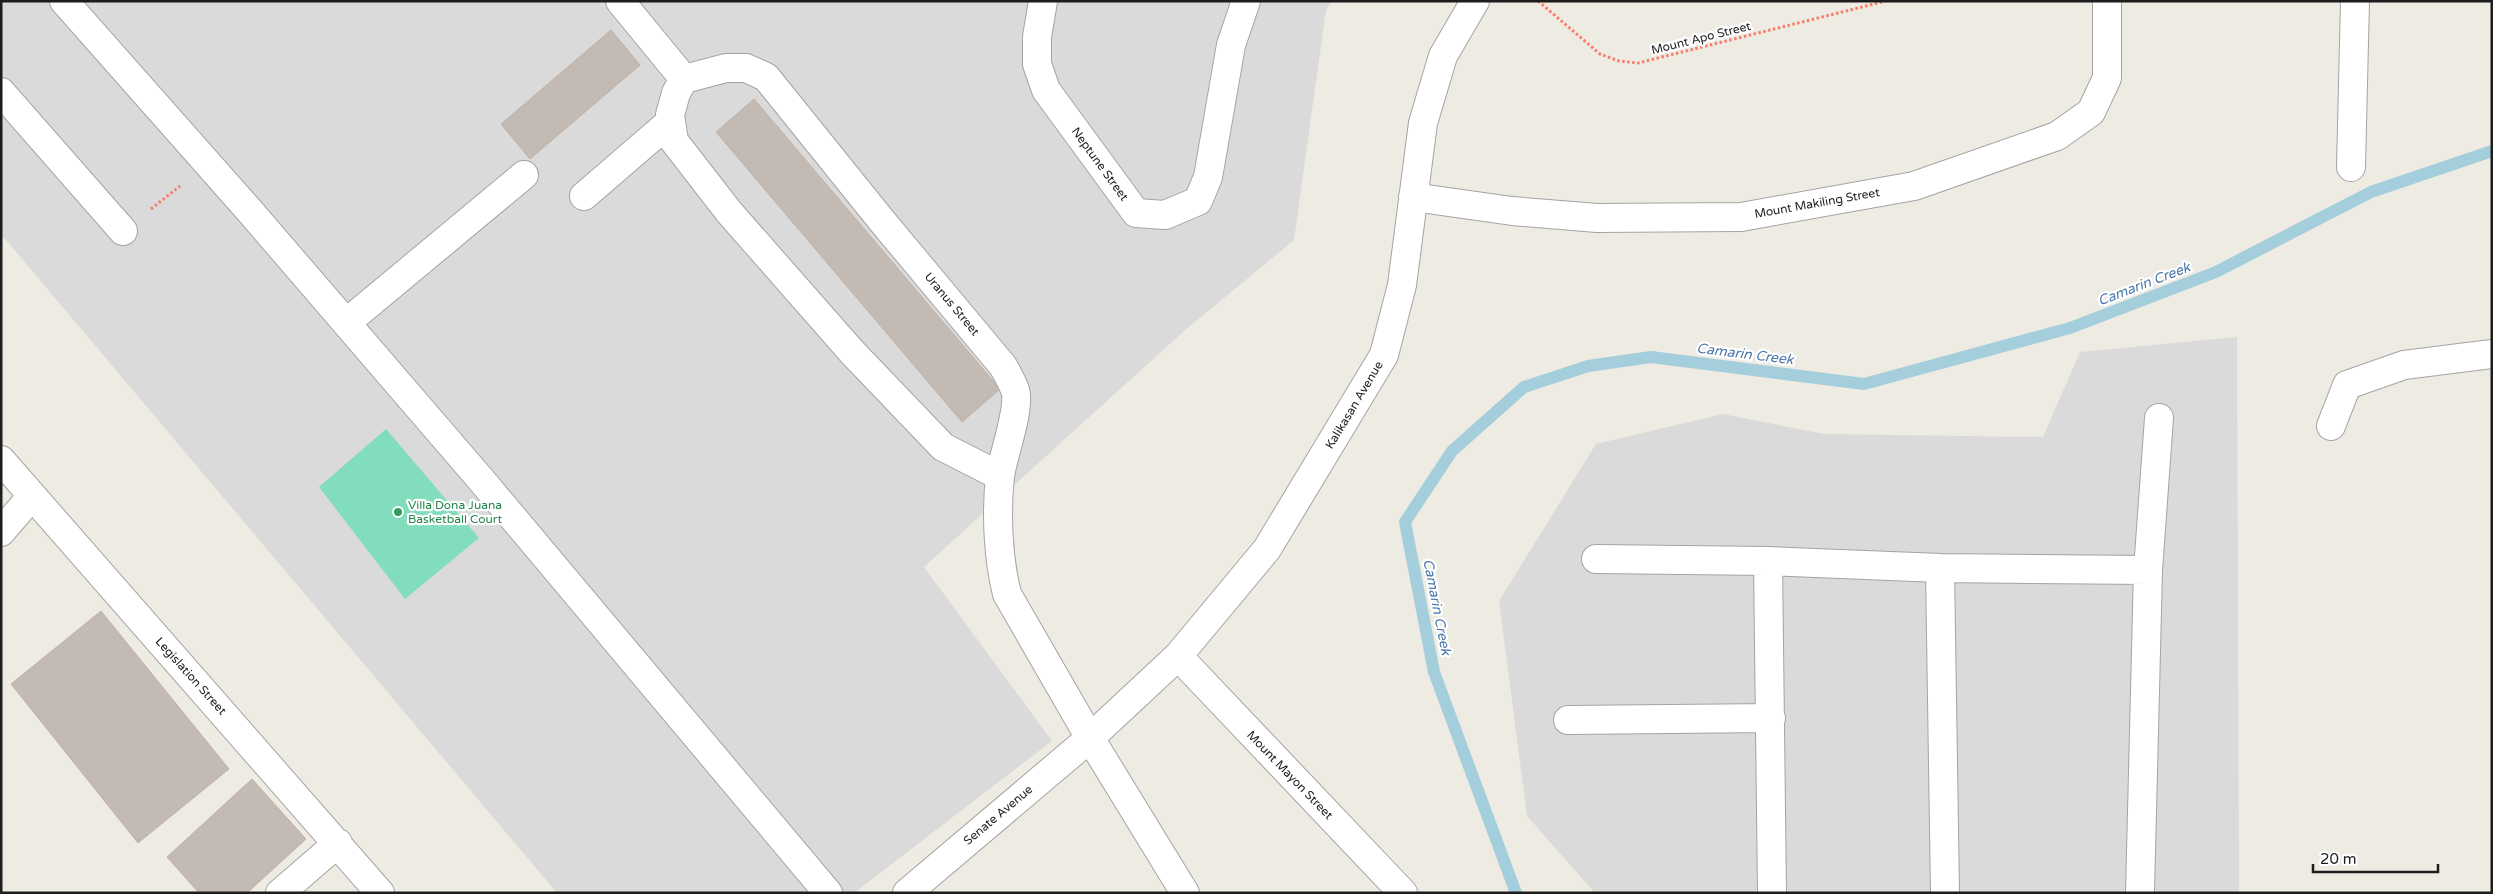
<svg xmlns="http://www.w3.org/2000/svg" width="2493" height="894" viewBox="0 0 2493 894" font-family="'Varela Round',sans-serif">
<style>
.residential{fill:#dbdada}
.pitch{fill:#81ddbc}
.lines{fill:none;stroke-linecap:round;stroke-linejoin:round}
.stream{stroke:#a4cedc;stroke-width:12}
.building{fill:#c3bab3;stroke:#c0b2a6}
.minor-casing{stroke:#a4a4a4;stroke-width:30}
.path{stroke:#f87d6a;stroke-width:3;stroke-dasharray:2.5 2.5;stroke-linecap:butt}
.minor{stroke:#fff;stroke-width:28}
.leisure-dot{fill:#2e9e5b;stroke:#fff;stroke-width:2}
.labels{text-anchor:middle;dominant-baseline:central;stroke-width:4.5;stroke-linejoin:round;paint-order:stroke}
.street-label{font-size:12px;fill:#1d1d1d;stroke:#fff}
.leisure-label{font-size:12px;fill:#27864d;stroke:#fff;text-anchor:start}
.water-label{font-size:14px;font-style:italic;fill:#4b79ac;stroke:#fff}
</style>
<rect width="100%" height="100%" fill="#eeebe3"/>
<!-- residential -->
<path class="residential" d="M1,1H1332L1326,10L1294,240L1184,331L924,567L1052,741L854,893H557L1,234Z
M2237,337L2239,893H1595L1527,816L1499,601L1596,444L1723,414L1824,434L2043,437L2080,352Z"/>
<!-- pitch -->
<path class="pitch" d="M386,429L479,538L405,599L319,487Z"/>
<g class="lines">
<!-- stream -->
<path class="stream" d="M1516,893L1434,672L1405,522L1452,451L1524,387L1588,366L1651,357L1864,384L2070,328L2216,272L2371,192L2492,151"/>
</g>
<!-- building -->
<path class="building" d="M611,30L640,65L530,159L501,124Z
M754,99L1000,389L962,422L716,132Z
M101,611L229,769L138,843L11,684Z
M252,779L306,839L247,893H199L167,857Z"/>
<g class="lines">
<defs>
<path id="minor" d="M64,1L248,209L483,482L828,893
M620,1L684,79
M1043,1L1037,37V64L1046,90L1136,213L1165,215L1198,201L1208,177L1231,45L1246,1
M684,79L726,68H746L766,77L882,221L1003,366C1007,373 1012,382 1015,390C1021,408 1003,455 1000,476C996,514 998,558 1007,594L1090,738L1185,893
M684,79L676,93L670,115L674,141L729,212L852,352L943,447L1000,476
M1,92L123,231
M2351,167L2355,1
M584,196L671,121
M1413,197L1512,211L1597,218L1741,217L1914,186L2057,136L2091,112L2107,78V1
M346,323L524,175
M2331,426L2347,385L2404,365L2492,354
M1,460L380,893
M1,532L31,497
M1596,559L1768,561L1940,568L2148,570
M1768,561L1772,893
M1940,568L1945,893
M1178,656L1403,893
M1568,720L1771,718
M280,893L338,843
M907,893L1090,738L1178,656L1267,549L1384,355L1402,285L1423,123L1443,56L1475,1
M2140,893L2148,570L2159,418"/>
</defs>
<!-- minor casing -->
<use href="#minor" class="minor-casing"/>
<!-- path -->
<path class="path" d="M1538,1L1600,54L1619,61L1638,63L1886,1
M151,209L180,186"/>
<!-- minor -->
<use href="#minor" class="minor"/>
</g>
<!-- markers -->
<circle class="leisure-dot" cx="398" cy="512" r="5"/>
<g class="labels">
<!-- street labels -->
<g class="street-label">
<text transform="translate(1701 38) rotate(-14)">Mount Apo Street</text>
<text transform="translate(1100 164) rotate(54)">Neptune Street</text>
<text transform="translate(1817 203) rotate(-10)">Mount Makiling Street</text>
<text transform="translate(952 304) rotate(50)">Uranus Street</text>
<text transform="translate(1354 405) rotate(-59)">Kalikasan Avenue</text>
<text transform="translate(191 676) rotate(48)">Legislation Street</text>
<text transform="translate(1290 775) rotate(46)">Mount Mayon Street</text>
<text transform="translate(998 815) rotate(-40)">Senate Avenue</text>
</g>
<!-- leisure labels -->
<g class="leisure-label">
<text x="408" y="505">Villa Dona Juana<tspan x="408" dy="14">Basketball Court</tspan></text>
</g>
<!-- water labels -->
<g class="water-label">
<text transform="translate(2144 284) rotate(-21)">Camarin Creek</text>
<text transform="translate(1745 354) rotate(7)">Camarin Creek</text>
<text transform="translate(1437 607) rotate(79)">Camarin Creek</text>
</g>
</g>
<!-- border -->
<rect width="2493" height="894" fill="none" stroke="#1d1d1d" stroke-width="5"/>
<!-- scale -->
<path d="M2313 864v8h125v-8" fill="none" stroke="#1d1d1d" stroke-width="2.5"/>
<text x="2320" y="864" font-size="15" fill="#1d1d1d" stroke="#ffffff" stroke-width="4" paint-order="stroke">20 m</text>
</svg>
